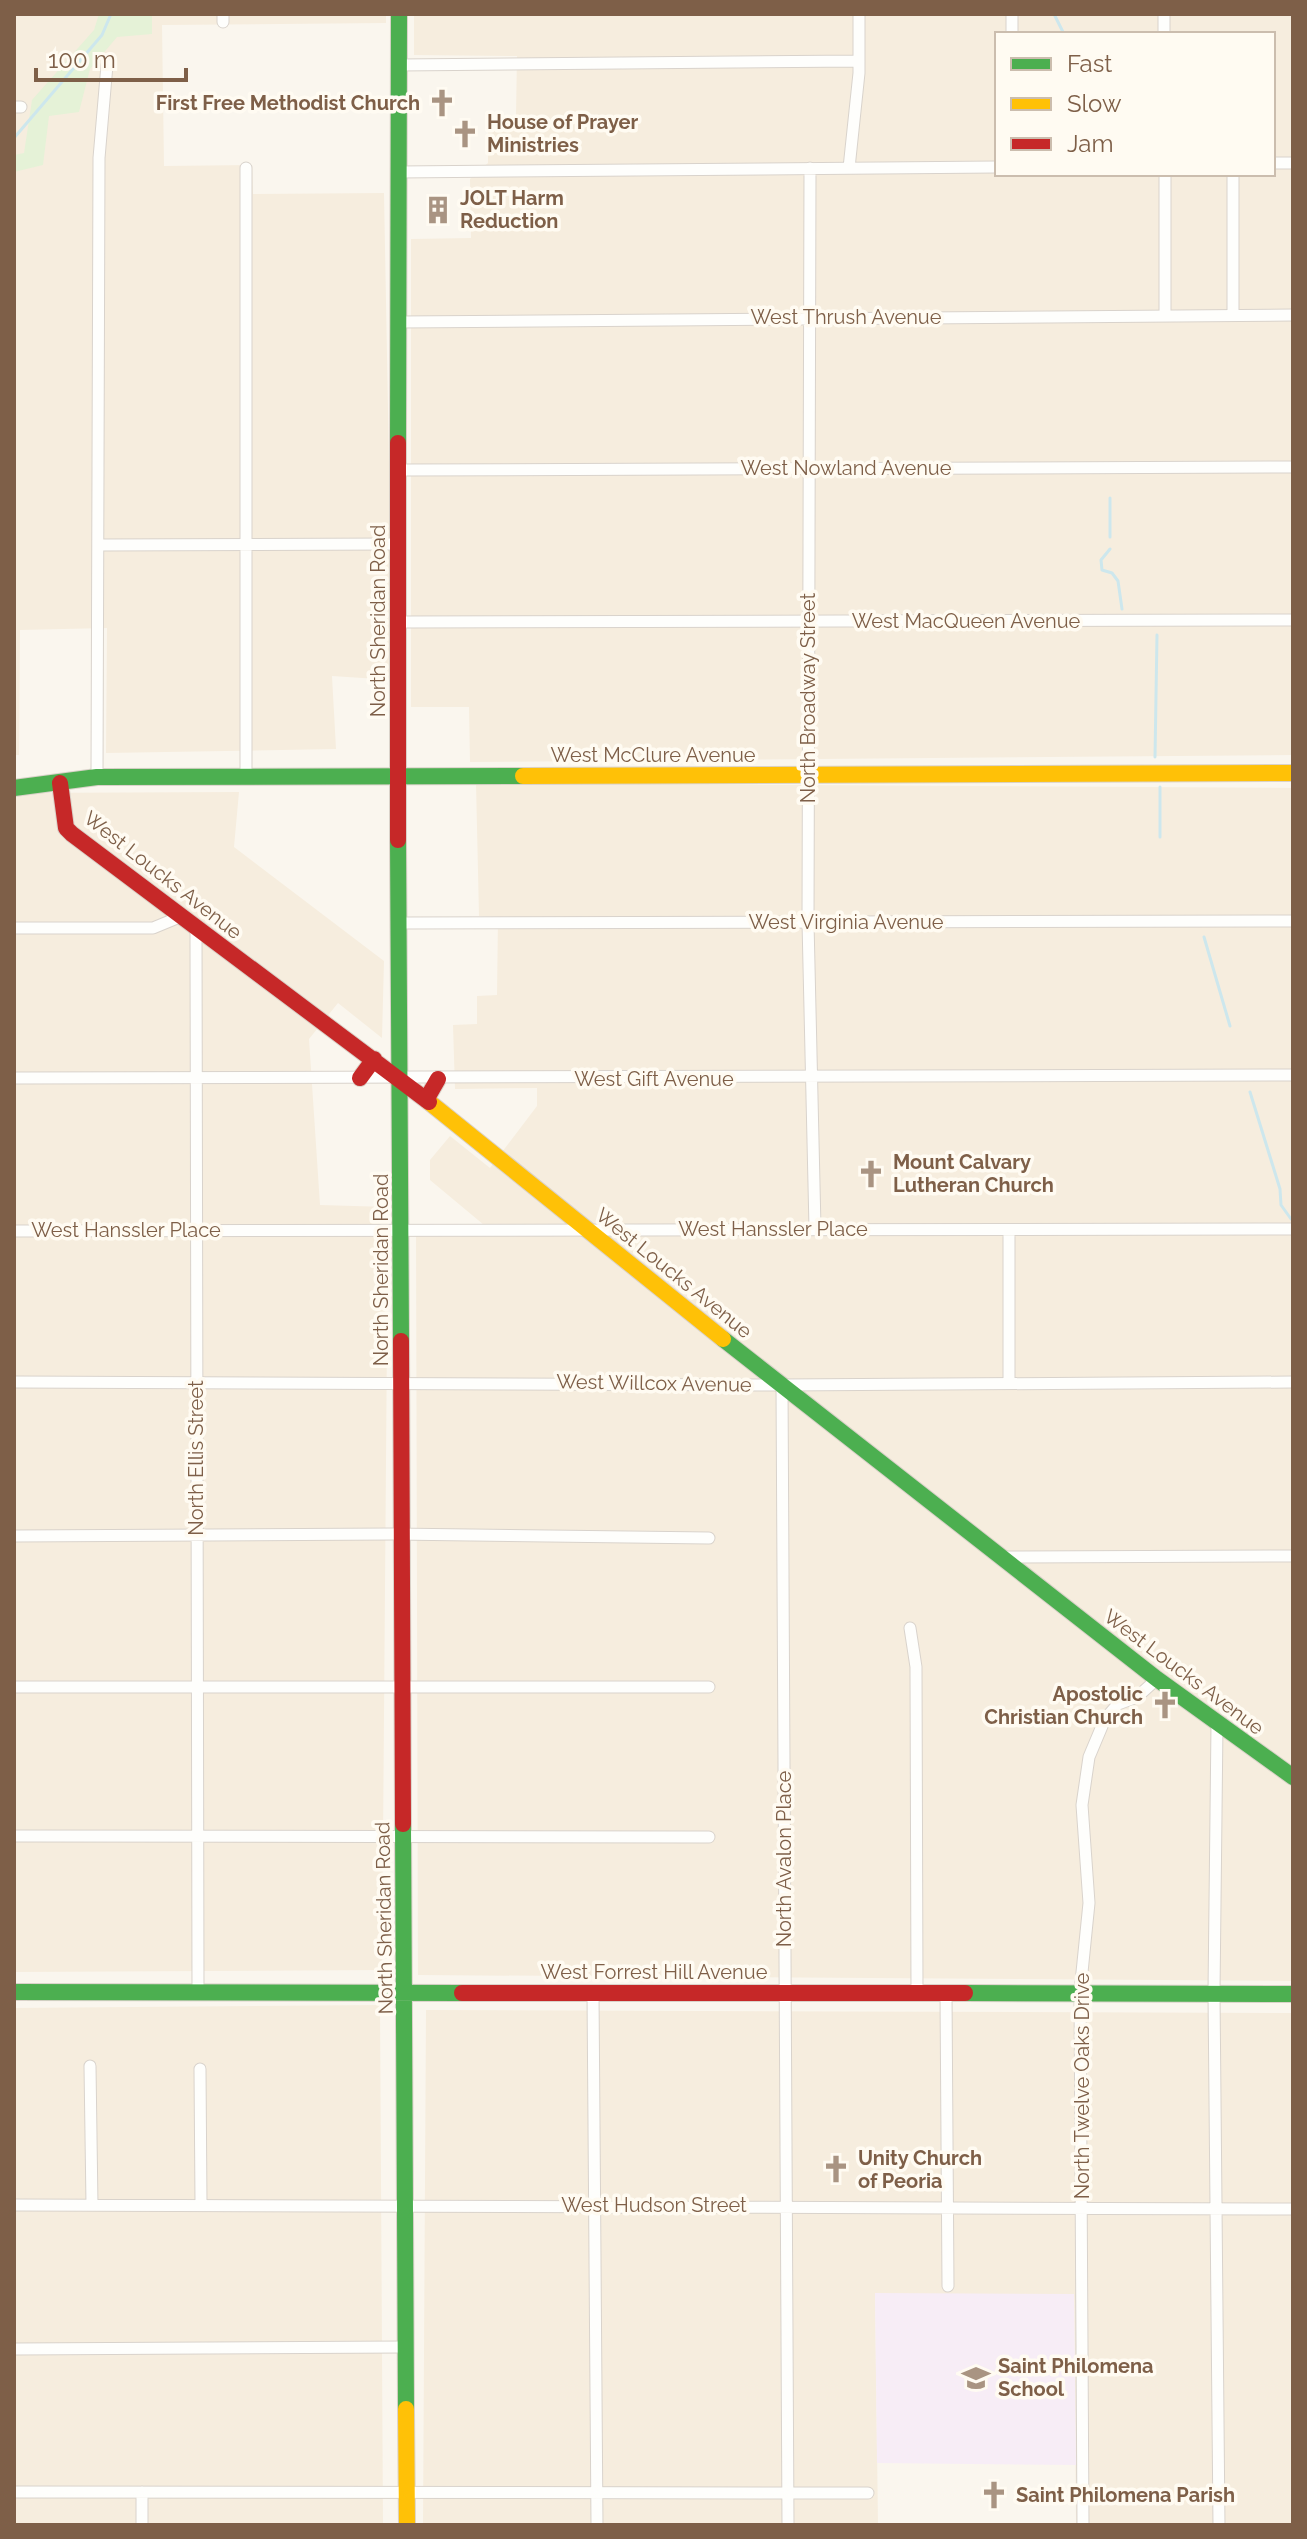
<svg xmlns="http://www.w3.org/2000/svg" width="1307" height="2539" viewBox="0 0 1307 2539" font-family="Raleway,sans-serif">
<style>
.residential{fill:#f6edde;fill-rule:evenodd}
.education{fill:#f7edf6}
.green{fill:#e5f2d7}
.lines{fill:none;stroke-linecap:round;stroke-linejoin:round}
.stream{stroke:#cde7ed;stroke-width:3}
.street-casing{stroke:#d9d3cc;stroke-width:13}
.fast-casing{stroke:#dad2c9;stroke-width:18}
.slow-casing{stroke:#dad2c9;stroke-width:18}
.jam-casing{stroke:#dad2c9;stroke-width:18}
.street{stroke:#fefefc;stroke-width:11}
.fast{stroke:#4caf50;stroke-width:16}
.slow{stroke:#ffc107;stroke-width:16}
.jam{stroke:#c62828;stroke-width:16}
.labels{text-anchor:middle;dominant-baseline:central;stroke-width:7;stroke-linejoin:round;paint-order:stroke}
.poi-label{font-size:20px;font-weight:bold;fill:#7e5f48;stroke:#fffbf2;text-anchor:start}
.street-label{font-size:20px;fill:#7e5f48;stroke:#fffbf2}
</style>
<rect width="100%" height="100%" fill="#faf6ee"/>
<!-- residential -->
<path class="residential" d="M14,14H386V23L162,25L164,166L252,165L253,194L384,193L393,680L332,676L336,749L106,753L107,628L20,630L19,755H14Z
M414,14H1293V755L470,762L469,707H411V239L471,238L470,179L488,163V115H516L517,56L414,55ZM997,34H1273V174H997Z
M476,783L1293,788V1981L418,1975L416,1226L484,1225L430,1180V1160L450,1136L490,1168L537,1106V1088L455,1089L453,1025L477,1024V996L497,995L498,917L479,916Z
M239,792L234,847L384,961L382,1038L338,1003L309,1039L320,1205L388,1207L382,1970L14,1972V793Z
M380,2005L383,2525H14V2008Z
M426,2010L1293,2013V2525H1076L1074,2294H875L878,2525H423Z"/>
<!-- education -->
<path class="education" d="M875,2293L1074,2294L1076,2465L877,2463Z"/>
<!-- green -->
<path class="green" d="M99,14H152V34L117,37L90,69L79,112L49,116L43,165L14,172V155L24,153L32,100L94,30Z"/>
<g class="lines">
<!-- stream -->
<path class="stream" d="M1054,14L1064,34
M14,138L102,35L111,14
M1110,537V498
M1110,549L1101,560L1102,570L1112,573L1118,581L1122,609
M1155,757L1157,635
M1160,787V837
M1204,937L1230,1026
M1250,1092L1280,1189L1281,1205L1291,1219"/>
<defs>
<path id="street" d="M223,14V22
M1012,14V34
M1164,14V34
M399,65L859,61
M14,107H21
M1273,163H1293
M810,168L808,922L815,1228
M849,168L859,73V14
M399,172L997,167
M1233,174V315
M1165,315V174
M399,322L1293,315
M399,470L1293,467
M99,545L399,544
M399,622L1293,620
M246,776V168
M97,777L99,158L107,65
M399,923L1293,921
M196,927L198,1990
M14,928H153L182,916
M14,1078L1293,1075
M14,1231L1293,1229
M14,1382L782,1385L1293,1382
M1009,1383V1230
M782,1385L788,2525
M14,1536L394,1534L709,1538
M1002,1557L1293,1556
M910,1628L916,1667L917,1992
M14,1687H709
M1217,1724L1214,1993L1219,2525
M14,1836L709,1837
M593,1992L597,2525
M946,1993L948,2286
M90,2066L92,2205
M200,2069L201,2204
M14,2205L1293,2209
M14,2349L406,2347
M14,2492L868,2493
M142,2492V2525
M1083,2525L1080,1992L1089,1903L1082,1805L1089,1757L1105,1719L1118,1704L1137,1697L1157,1679"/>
<path id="fast" d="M398,443L399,14
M14,788L97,777L523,776
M398,840L401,1341
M723,1339L1157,1679L1293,1777
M403,1824L406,2409
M14,1992L462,1993
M965,1993L1293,1994"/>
<path id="slow" d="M523,776L1293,773
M429,1102L723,1339
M406,2409L407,2525"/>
<path id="jam" d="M60,783L66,828L72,834L429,1102
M398,840V443
M360,1078L374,1059
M426,1100L438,1079
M401,1341L403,1824
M462,1993H965"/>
</defs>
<!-- street casing -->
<use href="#street" class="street-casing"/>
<!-- fast casing -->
<use href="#fast" class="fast-casing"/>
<!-- slow casing -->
<use href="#slow" class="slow-casing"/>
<!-- jam casing -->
<use href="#jam" class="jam-casing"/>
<!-- street -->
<use href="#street" class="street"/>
<!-- fast -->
<use href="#fast" class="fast"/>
<!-- slow -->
<use href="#slow" class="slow"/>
<!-- jam -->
<use href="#jam" class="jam"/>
</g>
<!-- icons -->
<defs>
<symbol id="church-bare" viewBox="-9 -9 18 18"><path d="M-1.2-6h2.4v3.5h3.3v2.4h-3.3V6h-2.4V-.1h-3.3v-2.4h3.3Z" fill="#a99482" stroke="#fffbf2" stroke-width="2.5" paint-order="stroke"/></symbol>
<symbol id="building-bare" viewBox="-9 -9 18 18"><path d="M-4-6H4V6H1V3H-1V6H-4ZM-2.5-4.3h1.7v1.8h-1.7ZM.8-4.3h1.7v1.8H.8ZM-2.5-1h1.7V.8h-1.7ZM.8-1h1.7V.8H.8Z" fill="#a99482" stroke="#fffbf2" stroke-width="2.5" paint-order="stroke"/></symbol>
<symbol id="school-bare" viewBox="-9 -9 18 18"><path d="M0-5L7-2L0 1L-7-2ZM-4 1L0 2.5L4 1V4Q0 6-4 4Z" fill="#a99482" stroke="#fffbf2" stroke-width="2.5" paint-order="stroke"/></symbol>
</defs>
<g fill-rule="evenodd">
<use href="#church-bare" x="422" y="83" width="40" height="40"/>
<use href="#church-bare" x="445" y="114" width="40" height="40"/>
<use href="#building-bare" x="418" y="190" width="40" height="40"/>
<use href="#church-bare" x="851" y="1154" width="40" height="40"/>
<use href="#church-bare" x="1145" y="1685" width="40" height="40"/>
<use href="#church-bare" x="816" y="2149" width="40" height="40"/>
<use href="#school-bare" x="956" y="2358" width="40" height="40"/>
<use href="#church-bare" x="974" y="2475" width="40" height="40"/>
</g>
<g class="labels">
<!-- poi labels -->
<g class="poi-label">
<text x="420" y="103" text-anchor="end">First Free Methodist Church</text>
<text x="487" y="122">House of Prayer<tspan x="487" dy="23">Ministries</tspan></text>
<text x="460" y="198">JOLT Harm<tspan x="460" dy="23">Reduction</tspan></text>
<text x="893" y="1162">Mount Calvary<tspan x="893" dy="23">Lutheran Church</tspan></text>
<text x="1143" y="1694" text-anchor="end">Apostolic<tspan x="1143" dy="23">Christian Church</tspan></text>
<text x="858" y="2158">Unity Church<tspan x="858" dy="23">of Peoria</tspan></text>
<text x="998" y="2366">Saint Philomena<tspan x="998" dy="23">School</tspan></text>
<text x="1016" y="2495">Saint Philomena Parish</text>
</g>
<!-- street labels -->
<g class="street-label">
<text x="846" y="317">West Thrush Avenue</text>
<text x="846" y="468">West Nowland Avenue</text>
<text transform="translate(378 621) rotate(-90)">North Sheridan Road</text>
<text x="966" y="621">West MacQueen Avenue</text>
<text transform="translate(808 698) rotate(-90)">North Broadway Street</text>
<text x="653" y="755">West McClure Avenue</text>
<text transform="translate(163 875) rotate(38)">West Loucks Avenue</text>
<text x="846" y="922">West Virginia Avenue</text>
<text x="654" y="1079">West Gift Avenue</text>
<text x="773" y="1229">West Hanssler Place</text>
<text x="126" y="1230">West Hanssler Place</text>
<text transform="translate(381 1270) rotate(-90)">North Sheridan Road</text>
<text transform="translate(674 1273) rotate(39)">West Loucks Avenue</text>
<text transform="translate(654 1383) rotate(1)">West Willcox Avenue</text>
<text transform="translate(196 1458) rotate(-90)">North Ellis Street</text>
<text transform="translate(1184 1672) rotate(37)">West Loucks Avenue</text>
<text transform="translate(784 1859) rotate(-90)">North Avalon Place</text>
<text transform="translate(384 1918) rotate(-91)">North Sheridan Road</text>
<text x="654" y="1972">West Forrest Hill Avenue</text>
<text transform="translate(1082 2086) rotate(-90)">North Twelve Oaks Drive</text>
<text x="654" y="2205">West Hudson Street</text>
</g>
</g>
<!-- border -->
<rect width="1307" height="2539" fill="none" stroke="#7e5f48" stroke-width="32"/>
<!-- legend -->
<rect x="995" y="32" width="280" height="144" fill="#fffbf2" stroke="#cbbdae" stroke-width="2"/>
<rect x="1011" y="58" width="40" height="12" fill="#4caf50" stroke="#cbbdae" stroke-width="2"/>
<text x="1067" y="72" font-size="24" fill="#7e5f48">Fast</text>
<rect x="1011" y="98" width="40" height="12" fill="#ffc107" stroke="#cbbdae" stroke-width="2"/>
<text x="1067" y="112" font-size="24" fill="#7e5f48">Slow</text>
<rect x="1011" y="138" width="40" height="12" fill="#c62828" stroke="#cbbdae" stroke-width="2"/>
<text x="1067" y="152" font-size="24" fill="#7e5f48">Jam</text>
<!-- scale -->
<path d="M36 68v12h150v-12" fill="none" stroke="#7e5f48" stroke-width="4"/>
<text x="48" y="68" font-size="24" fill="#7e5f48" stroke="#fffbf2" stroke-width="6" paint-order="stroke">100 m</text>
</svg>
